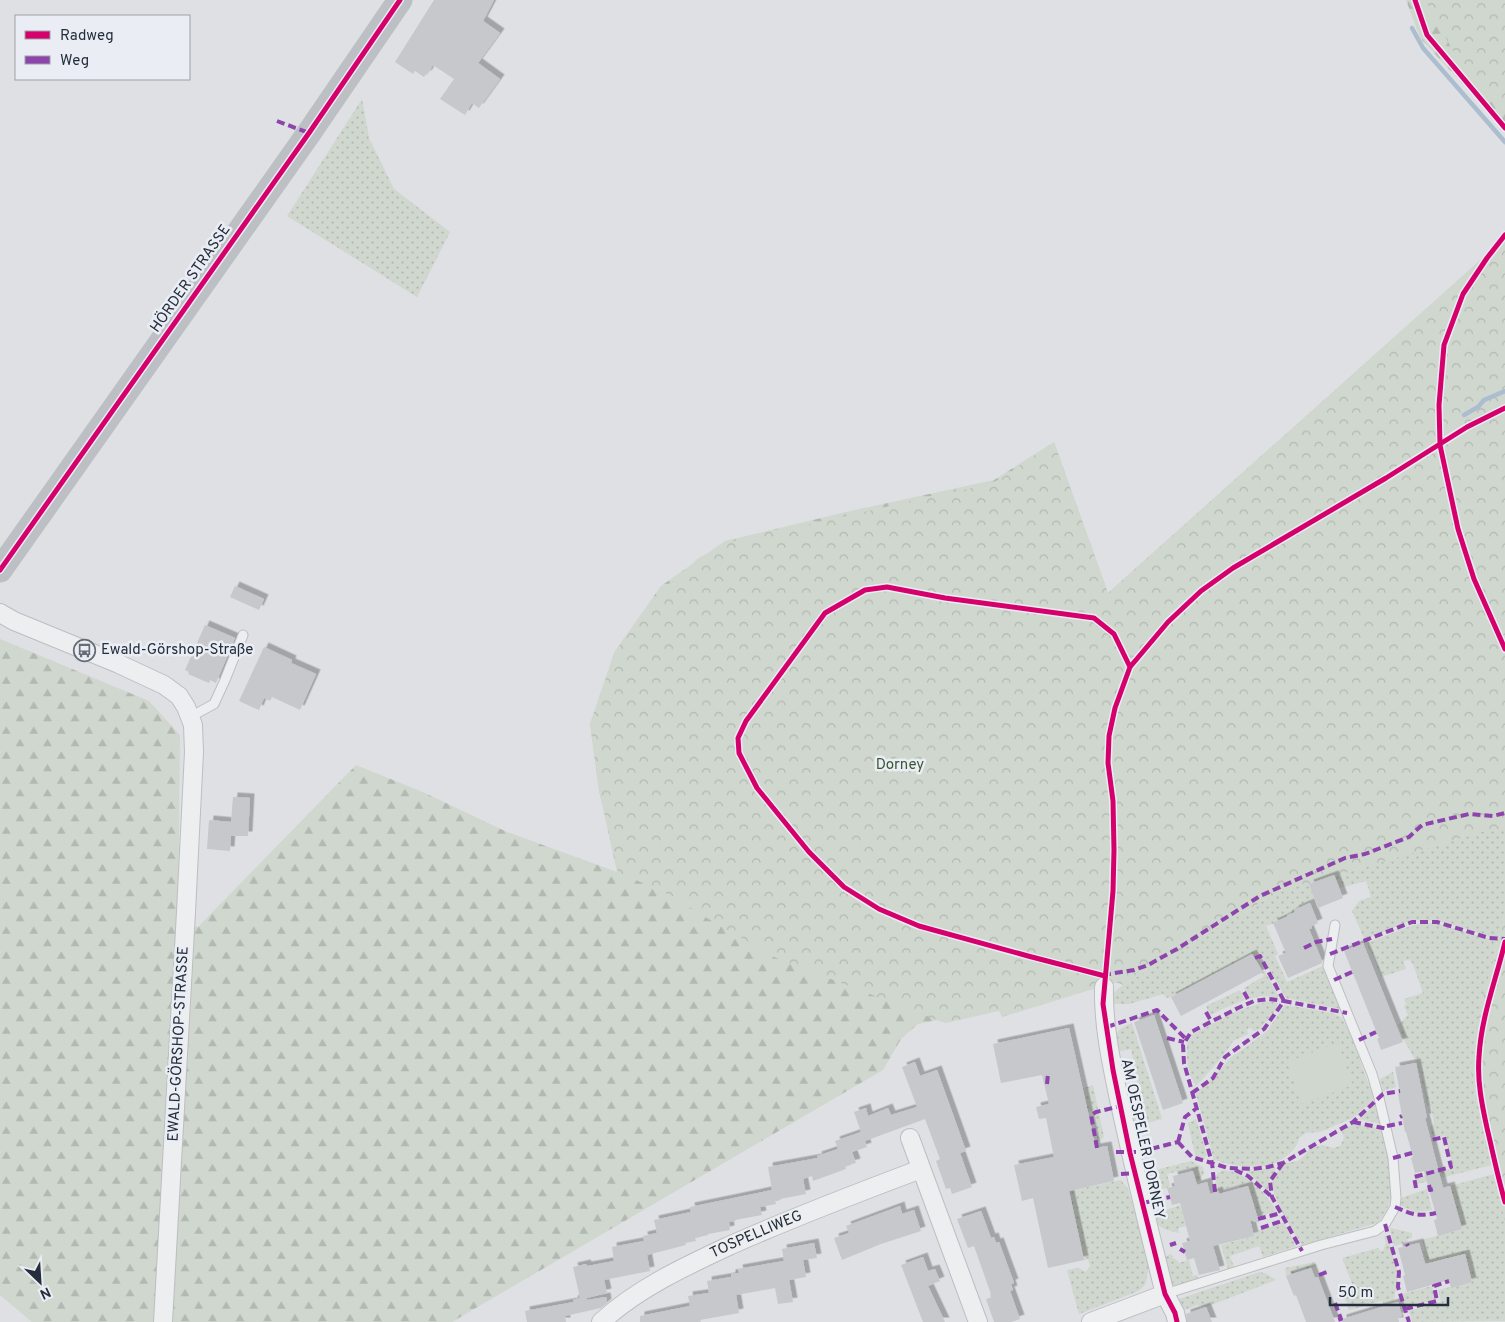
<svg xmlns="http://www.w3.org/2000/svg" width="1505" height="1322" viewBox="0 0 1505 1322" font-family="Overpass,sans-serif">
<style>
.grass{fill:url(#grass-dots)}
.forest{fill:url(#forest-firs)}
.park{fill:url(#park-crowns)}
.garden{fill:#cfd7ce}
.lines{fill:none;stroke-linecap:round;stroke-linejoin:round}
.stream{stroke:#abbdcf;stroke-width:4.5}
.building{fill:#c6c8cb;filter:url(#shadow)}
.service-casing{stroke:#bcbec1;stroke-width:11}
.minor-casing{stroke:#bcbec1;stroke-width:20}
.service{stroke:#edeef0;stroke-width:9}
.minor{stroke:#edeef0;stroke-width:18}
.secondary{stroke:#bcbfc3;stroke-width:25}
.quiet{stroke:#8e44ad;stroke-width:4;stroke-dasharray:8 4;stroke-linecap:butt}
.cycleway-casing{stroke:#eaeef4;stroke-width:8}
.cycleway{stroke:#d6006c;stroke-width:5}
.labels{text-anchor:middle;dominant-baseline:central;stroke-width:5;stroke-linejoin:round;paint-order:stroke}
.street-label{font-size:15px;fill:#252e3c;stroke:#eaeef4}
.poi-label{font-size:15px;fill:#252e3c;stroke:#eaeef4;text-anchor:start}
.park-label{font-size:15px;fill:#3a5832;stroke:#eaeef4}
</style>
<defs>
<pattern id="grass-dots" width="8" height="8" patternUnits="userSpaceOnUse" patternTransform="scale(1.25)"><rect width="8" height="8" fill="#cfd7ce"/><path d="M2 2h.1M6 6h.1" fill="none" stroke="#b2b9b2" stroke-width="1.8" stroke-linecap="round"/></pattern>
<pattern id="forest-firs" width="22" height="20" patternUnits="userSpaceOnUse" patternTransform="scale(1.25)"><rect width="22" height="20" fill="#cfd7ce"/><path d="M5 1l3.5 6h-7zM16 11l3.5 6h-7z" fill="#b2b9b2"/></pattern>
<pattern id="park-crowns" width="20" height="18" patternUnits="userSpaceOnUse" patternTransform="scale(1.25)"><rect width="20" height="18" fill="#cfd7ce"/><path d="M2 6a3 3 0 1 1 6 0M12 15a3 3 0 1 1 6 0" fill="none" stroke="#b2b9b2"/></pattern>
<filter id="shadow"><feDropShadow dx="4.5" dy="-4.5" stdDeviation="0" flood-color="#0004"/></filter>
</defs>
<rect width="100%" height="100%" fill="#dee0e3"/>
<!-- grass -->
<path class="grass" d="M362,99L369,138L394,189L450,232L417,297L287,216Z
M1505,825V918L1498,937L1489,936L1438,920H1411L1371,937L1364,938L1352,911L1359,901L1371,897L1366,881L1340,888L1335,876Z
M1306,883L1309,884L1315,899L1301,905V907L1294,910L1295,912L1281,919V921L1266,926L1278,954L1275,956L1287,982L1323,966L1340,1009L1286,998L1260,953L1254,957L1252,954L1171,997L1167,998L1163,994L1129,1004H1105L1113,993L1123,985L1273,895Z
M1426,923L1438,924L1489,939H1497L1495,956L1483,996L1471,1073L1492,1165L1417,1184L1416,1178L1453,1168L1445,1136L1438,1137L1437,1136H1432L1430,1127L1434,1124L1431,1106H1427L1417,1063L1405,1042L1398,1025L1408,1015L1404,1006L1406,1004L1404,999L1423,993L1413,964L1409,960L1403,961L1406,969L1381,977L1371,951L1369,950L1367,943L1413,925Z
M1258,959L1279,997L1261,996L1250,999L1244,988L1264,976L1256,960Z
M1240,990L1245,1000L1229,1006L1210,1015L1206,1006Z
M1269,1001L1278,1003C1274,1016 1266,1020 1259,1030L1254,1031L1249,1027L1247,1030L1248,1034L1233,1041C1230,1048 1225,1052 1221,1058C1212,1068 1205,1077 1196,1086L1190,1075L1187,1059V1045L1193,1034L1233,1013L1251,1006Z
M1285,1005L1332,1013L1342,1018L1352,1038L1374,1099L1353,1118L1320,1132L1306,1133L1299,1138C1297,1146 1295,1148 1289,1154C1269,1173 1237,1167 1214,1160L1196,1094L1221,1069L1230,1058L1246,1047L1267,1031Z
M1132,1023L1162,1119L1132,1127L1128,1107L1142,1103L1131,1049L1116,1052C1115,1034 1114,1030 1132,1023Z
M1393,1072L1396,1087L1383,1091L1380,1079Z
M1093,1085L1098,1109L1088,1112L1083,1088Z
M1375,1105L1381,1124L1359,1119Z
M1099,1113L1104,1137L1098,1142L1093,1115Z
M1196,1119L1207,1155L1204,1159L1195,1155L1188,1123Z
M1355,1124L1381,1129C1389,1159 1403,1198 1377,1223L1302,1245C1293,1230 1270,1197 1273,1181C1274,1175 1280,1169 1283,1164C1300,1160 1299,1163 1310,1148L1323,1145L1333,1148L1340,1146L1344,1138L1342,1131L1343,1129Z
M1191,1161L1203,1167L1204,1173L1199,1181L1196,1182L1191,1168L1167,1174L1170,1185L1169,1187L1147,1194L1144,1173Z
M1276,1167L1269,1181V1193L1247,1171Z
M1224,1170C1247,1173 1265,1191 1276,1211L1258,1217L1248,1186L1240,1188L1239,1185L1224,1189L1223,1192L1220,1193C1217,1183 1211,1174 1224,1170Z
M1494,1174L1505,1216V1321L1412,1322L1409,1311L1441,1302L1438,1290L1472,1282L1465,1254L1444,1259L1449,1278L1432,1284L1423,1251L1425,1250L1422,1240L1462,1229L1450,1186Z
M1121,1180L1128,1189L1150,1265C1144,1277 1151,1285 1136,1292L1079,1314L1067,1270L1078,1268L1086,1272L1090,1266L1088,1259L1084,1260L1069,1191Z
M1427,1189L1432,1210L1415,1212L1400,1205L1402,1200H1400L1401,1198Z
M1180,1205L1186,1226L1178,1228L1179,1233C1160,1229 1156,1227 1151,1208C1159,1214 1172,1208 1180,1205Z
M1284,1223L1296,1246L1263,1257L1259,1246L1230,1256L1234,1267L1228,1269L1221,1245L1254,1236L1253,1232Z
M1391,1228L1412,1233V1238L1407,1239L1408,1242L1394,1246L1390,1230Z
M1384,1236H1387L1398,1273L1394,1301L1384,1304L1382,1301L1367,1304L1365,1306L1349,1310L1342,1290L1353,1286L1342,1258L1378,1248L1381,1251H1383L1386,1243Z
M1170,1254L1173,1256V1258L1178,1261V1263L1189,1260L1193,1276L1197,1275L1198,1279L1171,1286L1164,1256H1168Z
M1315,1262L1317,1266L1286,1276L1285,1268Z
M1260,1272L1267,1274L1276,1280L1206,1307L1197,1305L1182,1311L1179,1299Z
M1432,1286L1435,1300L1406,1307L1402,1294Z"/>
<!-- forest -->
<path class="forest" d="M1406,0H1505V129L1420,38Z
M1505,232L1334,872L1273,895L1155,965L1113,984L918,1024L901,1039L883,1070L452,1322H32L0,1295V639L149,701L180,735L178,923L198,927L356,765L425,793L507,832L617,872L599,790L590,724L615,651L661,586L725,541L846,512L994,480L1054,442L1108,593L1486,255Z"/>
<!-- park -->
<path class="park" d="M1425,0H1505V112L1458,60Z
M1505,232V825L1309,884L1306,883L1273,895L1123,985L1116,982L1002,1017L999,1011L945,1023L774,957L695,911L676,898L618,872L599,790L590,724L615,651L668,585L700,557L737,540L767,531L817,523L932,496L987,485L1002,478L1054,442L1108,593L1486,255Z
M1505,908V1221L1471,1073L1476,1033L1483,996L1495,956L1497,941Z"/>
<!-- garden -->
<path class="garden" d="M1338,1043L1353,1085L1302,1104L1287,1062Z"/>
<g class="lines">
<!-- stream -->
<path class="stream" d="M1412,28L1423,48L1505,142
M1464,415L1478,407L1484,400L1505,391"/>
</g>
<!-- building -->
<path class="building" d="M434,0H494L483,21L500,33L478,63L500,79L479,108L472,103L465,115L440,99L454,79L433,65L427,75L426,74L424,77L415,71L413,74L395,62Z
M235,586L264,599L259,610L230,597Z
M205,625L235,638L216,683L210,680L209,683L188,674L189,672L185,670Z
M264,647L292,660L291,663L316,674L300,710L272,697L270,701L264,698L259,710L239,701Z
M233,797L250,798L248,836H231L230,851L207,849L209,820L231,822Z
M1334,875L1343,898L1318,908L1309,884Z
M1310,903L1318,923L1311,926L1312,928L1309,929L1322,961V963L1288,978L1278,956L1286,953L1273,923L1288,916L1287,915L1295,912L1294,910Z
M1363,943L1403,1042L1381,1050L1377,1039L1379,1038L1344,951Z
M1252,954L1263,972L1181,1016L1171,997Z
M1154,1015L1183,1103L1163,1110L1134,1022Z
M1069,1028L1096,1148L1107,1146L1114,1181L1069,1191L1084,1260L1048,1268L1033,1198L1022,1201L1014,1165L1054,1157L1046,1118L1039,1119L1036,1107L1049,1104L1042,1075L1001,1083L993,1044Z
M915,1062L920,1076L937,1070L966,1151L960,1153L972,1187L952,1194L950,1188L946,1189L936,1161L940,1159L925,1119L865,1141L867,1147L852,1152L856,1163L845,1166L846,1169L813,1181L812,1176L803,1179L806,1194L775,1200L776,1204L760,1207L762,1215L735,1220L736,1221L729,1222L730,1230L708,1234V1235L695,1238L696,1241L685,1243L686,1245L647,1255L650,1271L604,1280L607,1293L587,1298V1300L606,1297L607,1303L601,1308L565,1316L566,1322H527L525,1311L574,1302L573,1300L580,1298L573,1267L586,1264L587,1266L614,1261L612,1247L644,1241L643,1236L657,1233L654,1220L691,1212L690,1207L772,1190L768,1167L818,1158L817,1156L838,1149L835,1141L861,1132L854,1112L866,1108L868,1116L888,1108L891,1115L917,1107L902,1067Z
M1416,1063L1427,1118H1425L1443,1188L1450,1186L1462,1229L1438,1236L1434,1220L1437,1219L1424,1171L1415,1173L1411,1158L1413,1157L1406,1132H1405L1398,1094L1400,1093L1395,1067Z
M1193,1171L1197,1185L1207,1182L1210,1194L1218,1191L1219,1194L1248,1186L1259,1223L1250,1220L1254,1236L1213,1246L1220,1270L1199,1275L1194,1258L1187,1260L1182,1243L1190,1241L1180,1203L1172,1205L1167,1188L1175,1186L1173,1176Z
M900,1206L902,1214L914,1210L921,1231L881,1244L842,1260L834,1238L849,1233L846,1226Z
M981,1211L991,1238L994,1237L996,1243L999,1242L1014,1283L1011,1284L1013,1290L1010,1291L1020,1319L1011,1322H994L986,1299L992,1297L974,1246L968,1248L957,1219Z
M814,1243L817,1258L803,1260L806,1277L789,1280L793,1302L778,1304L775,1288L736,1295L739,1313L700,1320L701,1322H640V1316L690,1306L688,1296L709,1293L707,1281L731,1277V1274L739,1273L738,1269L784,1261L782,1249Z
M1419,1243L1425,1264L1465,1254L1472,1282L1451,1288L1449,1280L1407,1292L1403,1276L1405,1275L1398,1248Z
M923,1257L928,1271L935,1269L940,1281L928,1286L945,1322H923L901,1265Z
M1311,1268L1315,1278L1318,1277L1335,1322H1306L1296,1295L1294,1296L1286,1276Z
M1398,1302L1402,1316L1398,1317L1399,1322H1342V1319Z
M1206,1307L1212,1322H1187L1186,1314Z"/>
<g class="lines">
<defs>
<path id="service" d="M190,717L214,704L225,680L243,635
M1165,1294L1321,1245L1375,1231L1385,1224L1395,1207L1396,1198L1393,1158L1379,1098L1372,1074L1328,966L1335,925"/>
<g id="minor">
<path d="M0,613L14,621L119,664L164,685L179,696L186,707L193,725L194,752L186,912L163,1322"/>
<path d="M1104,987C1103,1026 1112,1066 1120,1104C1134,1168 1149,1231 1165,1294L1175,1313L1177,1322"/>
<path d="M910,1138L978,1322"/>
<path id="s1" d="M601,1322C638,1288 686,1266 731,1245C794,1217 857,1193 921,1169"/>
<path d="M1091,1322L1165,1294"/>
</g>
</defs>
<!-- service casing -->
<use href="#service" class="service-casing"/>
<!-- minor casing -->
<use href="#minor" class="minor-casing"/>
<!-- service -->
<use href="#service" class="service"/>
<!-- minor -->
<use href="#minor" class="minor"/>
<!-- secondary -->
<path class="secondary" d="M0,570L309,133L400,0"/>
<!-- quiet -->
<path class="quiet" d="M277,121L309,133
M1304,948L1316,942L1332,939
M1330,954L1412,922H1437L1489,938L1505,939
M1255,958L1260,956L1284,1001
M1103,975L1134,970L1148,965L1177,949L1260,896L1345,858L1365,854L1409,837L1422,825L1469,814L1493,816L1505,813
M1334,980L1352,972
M1244,992L1250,1003
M1206,1012L1211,1021
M1107,1027L1157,1010L1186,1039
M1167,1038L1184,1042
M1359,1040L1376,1032
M1047,1084L1048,1074
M1192,1093L1213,1078L1225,1057L1264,1029L1284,1001L1347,1013
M1400,1117L1402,1116
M1353,1122L1388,1129
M1387,1126L1402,1123
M1178,1142L1192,1157L1228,1168L1253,1169L1268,1167L1283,1163L1353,1122L1383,1094L1400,1091
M1178,1142L1185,1117L1197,1108
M1097,1148L1091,1115L1096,1112L1121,1106
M1116,1152H1139L1178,1142
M1393,1158L1412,1153
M1283,1163L1270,1181L1272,1197L1302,1251
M1235,1170L1248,1176L1272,1197
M1121,1174L1135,1173
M1429,1185L1430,1190L1434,1189
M1416,1188L1414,1177L1451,1167L1444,1137L1431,1140
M1215,1192L1212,1163L1184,1063L1183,1045L1191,1032L1238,1008L1254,1001L1269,999L1284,1001
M1143,1203L1170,1197
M1395,1207C1412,1214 1417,1217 1436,1213
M1258,1219L1281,1213
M1385,1224L1399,1272L1398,1287L1409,1322
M1261,1228L1285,1220
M1407,1244L1408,1246
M1170,1245L1176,1243
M1180,1249L1185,1252
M1319,1275L1327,1272
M1335,1303L1341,1319L1335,1321
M1405,1309L1437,1301L1434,1286L1449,1281"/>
<defs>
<path id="cycleway" d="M1415,0L1427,35L1505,128
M1505,235L1487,258L1463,294L1444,345L1439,405L1440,445L1458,529L1474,579L1505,649
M0,570L309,133L400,0
M1505,942C1496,980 1481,1017 1479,1057C1477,1081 1482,1105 1487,1128C1493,1153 1498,1178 1505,1202
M1105,976L1028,956L919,926L879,909L844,887L809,852L757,788L739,753L738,738L746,721L825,613L865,590L887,587L945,598L1094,618L1114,634L1130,667
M1177,1322L1175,1313L1165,1294L1130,1153L1113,1070L1103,1004L1113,891L1114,850L1113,801L1108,763L1109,736L1115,708L1130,667L1168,622L1201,591L1233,568L1386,478L1467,427L1505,408"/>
</defs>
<!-- cycleway casing -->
<use href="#cycleway" class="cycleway-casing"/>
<!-- cycleway -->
<use href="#cycleway" class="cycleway"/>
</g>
<!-- icons -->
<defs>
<symbol id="bus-ring" viewBox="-11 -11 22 22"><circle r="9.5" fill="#eaeef4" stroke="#666c76" stroke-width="1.5"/><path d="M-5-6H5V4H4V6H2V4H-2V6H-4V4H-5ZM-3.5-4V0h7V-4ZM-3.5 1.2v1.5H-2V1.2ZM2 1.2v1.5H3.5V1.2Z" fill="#666c76"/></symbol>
</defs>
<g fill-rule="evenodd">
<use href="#bus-ring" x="72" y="638" width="25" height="25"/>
</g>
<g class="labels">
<!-- street labels -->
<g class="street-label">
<text transform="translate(191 279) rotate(-55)">HÖRDER STRASSE</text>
<text transform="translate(179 1044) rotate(-87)">EWALD-GÖRSHOP-STRASSE</text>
<text transform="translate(1142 1139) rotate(78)">AM OESPELER DORNEY</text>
<text stroke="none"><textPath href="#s1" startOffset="179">TOSPELLIWEG</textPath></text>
</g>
<!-- poi labels -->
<g class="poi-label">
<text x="101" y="650">Ewald-Görshop-Straße</text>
</g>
<!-- park labels -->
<g class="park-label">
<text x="900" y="765">Dorney</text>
</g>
</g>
<!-- legend -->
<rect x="15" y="15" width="175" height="65" fill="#eaeef4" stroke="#9ba1aa"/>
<rect x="25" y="31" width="25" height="8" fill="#d6006c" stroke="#9ba1aa"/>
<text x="60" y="40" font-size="15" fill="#252e3c">Radweg</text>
<rect x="25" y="56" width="25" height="8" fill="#8e44ad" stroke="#9ba1aa"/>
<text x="60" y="65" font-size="15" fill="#252e3c">Weg</text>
<!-- north arrow -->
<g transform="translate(40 1282) rotate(155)" stroke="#eaeef4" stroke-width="4" paint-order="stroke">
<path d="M0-4L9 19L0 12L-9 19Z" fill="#252e3c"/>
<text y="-8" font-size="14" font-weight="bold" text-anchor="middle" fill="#252e3c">N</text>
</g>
<!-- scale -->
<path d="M1330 1297v8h118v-8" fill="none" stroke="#252e3c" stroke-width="2.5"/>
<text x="1338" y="1297" font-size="15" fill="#252e3c" stroke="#eaeef4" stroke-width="4" paint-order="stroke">50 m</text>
</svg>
